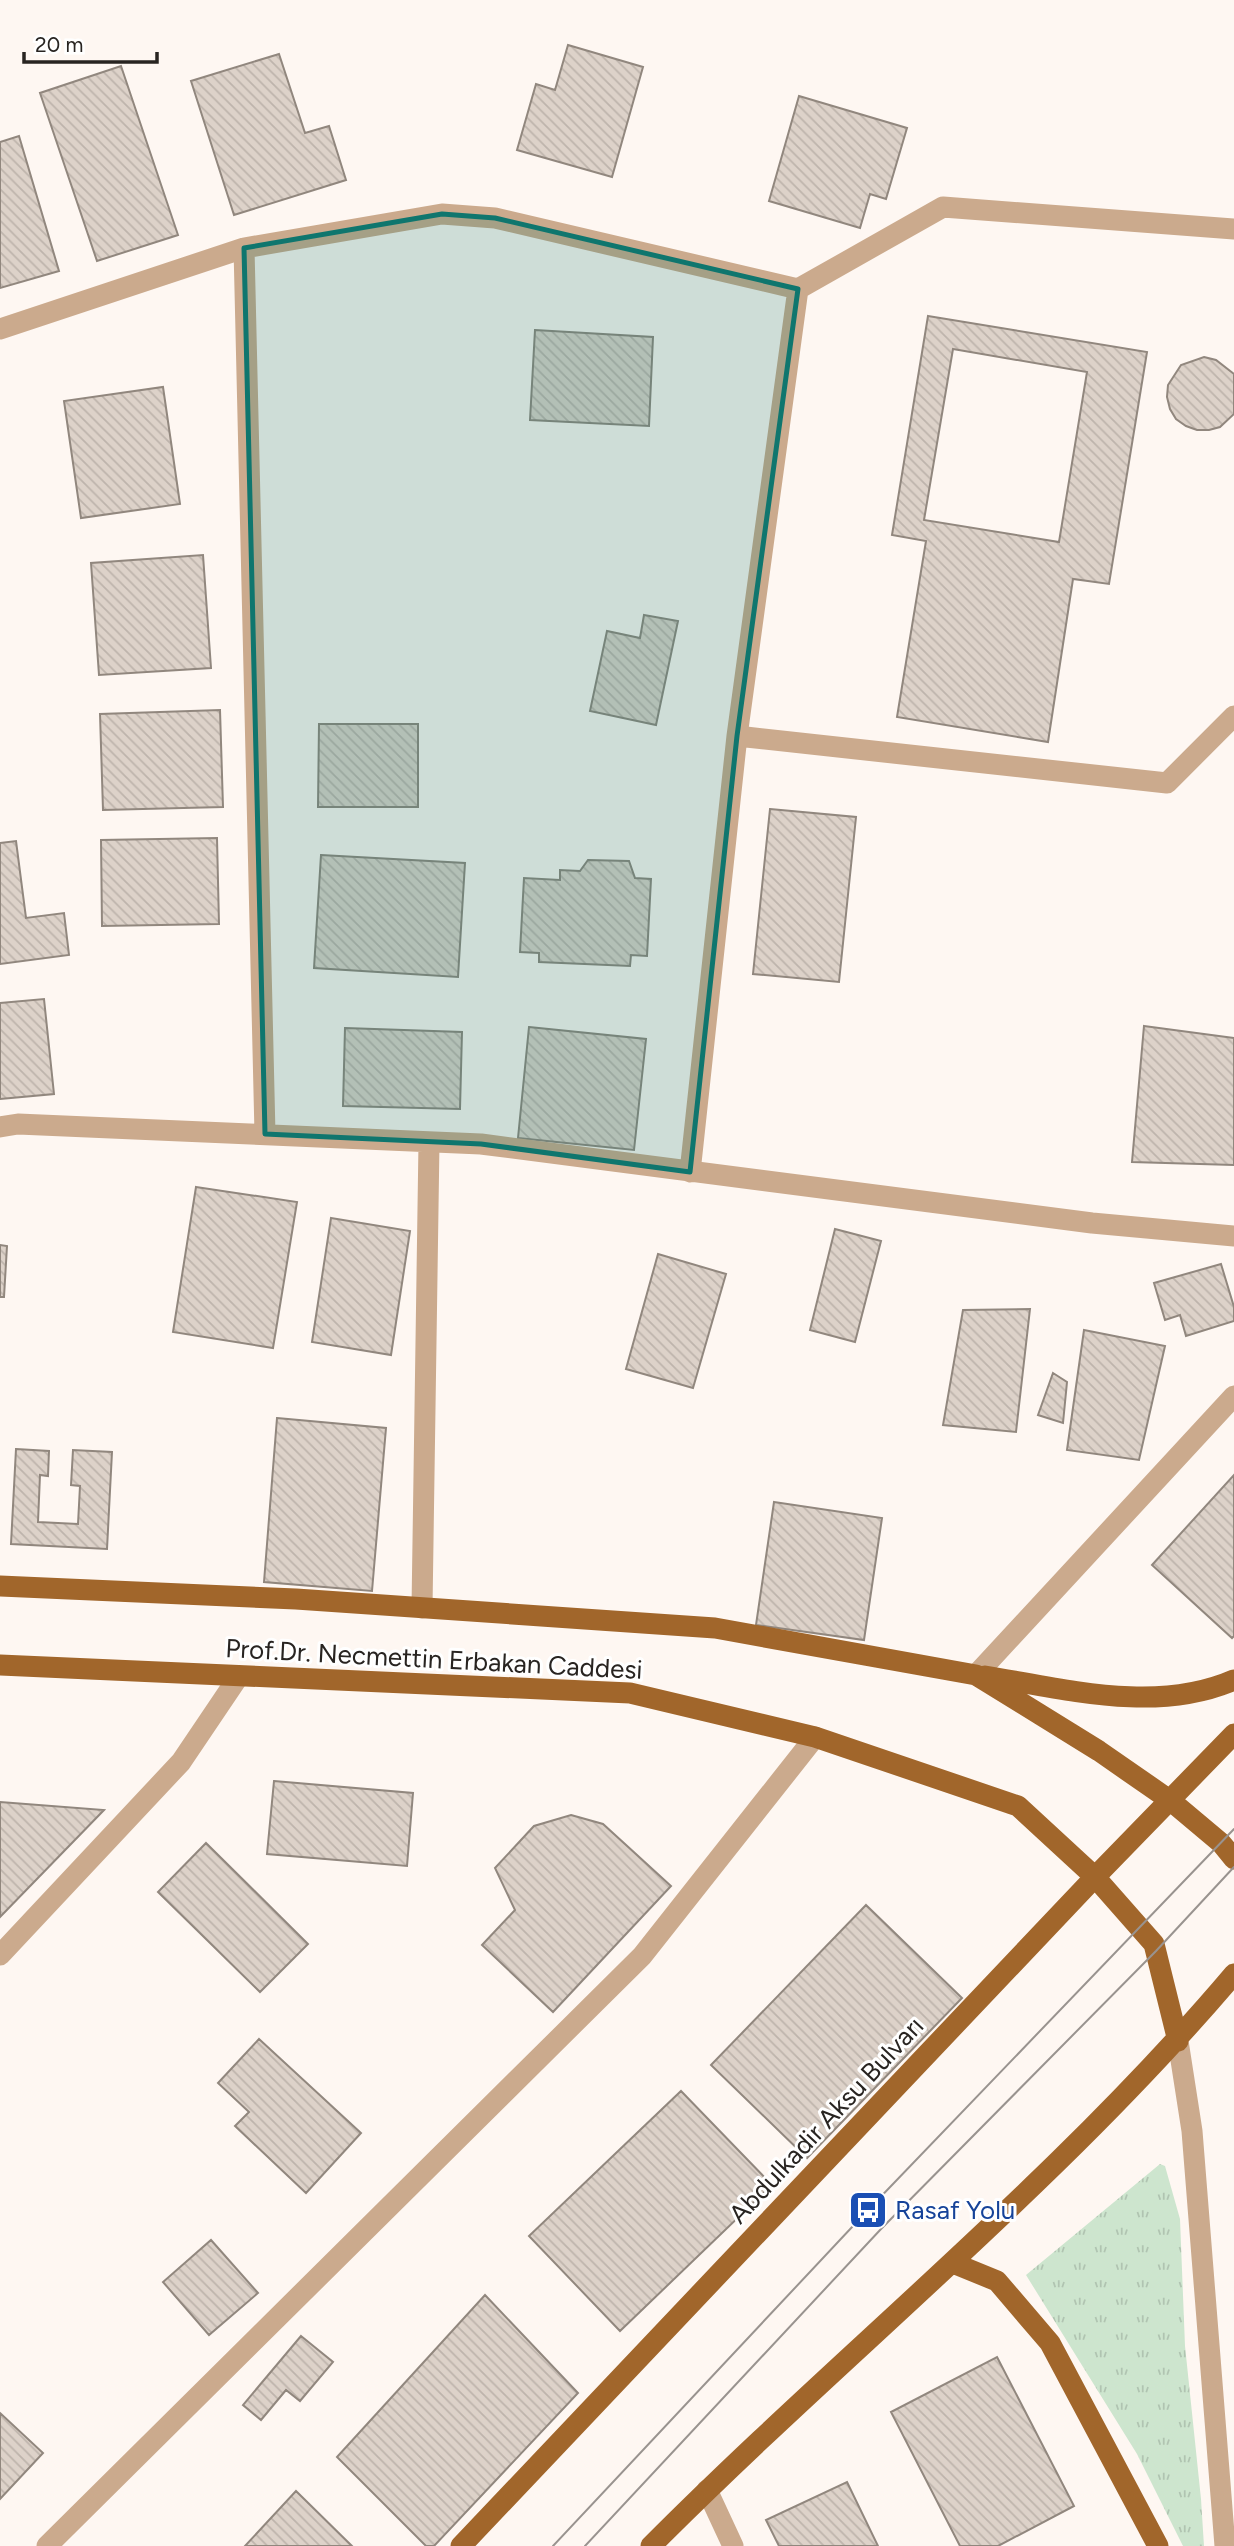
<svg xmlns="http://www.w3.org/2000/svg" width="1234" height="2546" viewBox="0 0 1234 2546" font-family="Figtree,sans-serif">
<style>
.grass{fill:url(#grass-tufts)}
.building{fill:url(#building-back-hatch);stroke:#91877e;stroke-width:2;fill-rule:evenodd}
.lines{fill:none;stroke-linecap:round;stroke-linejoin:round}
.minor{stroke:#cbaa8d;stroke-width:21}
.major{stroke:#a1662b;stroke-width:21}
.tram{stroke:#99938f;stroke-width:2}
.marked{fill:#0f766e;fill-opacity:0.2;stroke:#0f766e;stroke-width:5;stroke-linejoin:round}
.labels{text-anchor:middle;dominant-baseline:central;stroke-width:6;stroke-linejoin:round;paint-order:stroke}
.street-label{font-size:26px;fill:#282421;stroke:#fff}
.transit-label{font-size:26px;fill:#164399;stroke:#fff;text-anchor:start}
</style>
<defs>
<pattern id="grass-tufts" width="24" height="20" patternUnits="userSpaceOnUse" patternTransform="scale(1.75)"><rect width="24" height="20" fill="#cde5ce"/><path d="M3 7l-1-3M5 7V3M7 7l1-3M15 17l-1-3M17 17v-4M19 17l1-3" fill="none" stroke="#b0c4b1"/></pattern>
<pattern id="building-back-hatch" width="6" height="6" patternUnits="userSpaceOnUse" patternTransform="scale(1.75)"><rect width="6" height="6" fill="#ddd2c9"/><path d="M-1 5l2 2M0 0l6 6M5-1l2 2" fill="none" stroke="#beb4ac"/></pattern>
</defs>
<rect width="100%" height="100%" fill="#fef7f2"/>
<!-- grass -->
<path class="grass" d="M1160,2164L1165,2166L1180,2219L1185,2346L1201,2499L1204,2546H1183L1137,2454L1026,2275Z"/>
<!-- building -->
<path class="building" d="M568,45L643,67L612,177L517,150L536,84L555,90Z
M279,54L305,133L329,126L346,180L234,215L191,81Z
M121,66L178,235L97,261L40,93Z
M799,96L907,128L886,199L870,194L860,228L769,201Z
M19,136L59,271L0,288V142Z
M928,316L1147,352L1109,584L1073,579L1048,742L897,717L926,541L892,535ZM953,349L1087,372L1059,542L924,520Z
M535,330L653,337L649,426L530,420Z
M1204,357L1216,360L1234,374V414L1220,427L1209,430H1197L1186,426L1176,419L1170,409L1167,397L1168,385L1181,365Z
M163,387L180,504L81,518L64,401Z
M203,555L211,668L99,675L91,563Z
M644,615L678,621L656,725L590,711L607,631L640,638Z
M220,710L223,807L103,810L100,714Z
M319,724H418V807H318Z
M770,809L856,817L839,982L753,974Z
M217,838L219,924L102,926L101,840Z
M16,841L26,918L64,913L69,955L0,964V843Z
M321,855L465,863L458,977L314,968Z
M588,860L629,861L635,878L651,879L647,956L631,955L630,966L539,962V953L520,952L524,878L560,880V870L580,871Z
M44,999L54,1094L0,1099V1003Z
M1144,1026L1234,1038V1165L1132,1162Z
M529,1027L646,1039L634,1150L518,1138Z
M345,1028L462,1032L460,1109L343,1106Z
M196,1187L297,1202L273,1348L173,1332Z
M331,1218L410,1231L391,1355L312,1342Z
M835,1229L881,1241L855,1342L810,1330Z
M0,1245L7,1246L4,1297H0Z
M658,1254L726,1274L693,1388L626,1369Z
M1221,1264L1234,1307V1321L1186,1336L1180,1315L1165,1320L1154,1283Z
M1030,1309L1016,1432L943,1425L963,1310Z
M1084,1330L1165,1346L1139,1460L1067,1450Z
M1053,1373L1067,1382L1063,1423L1038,1415Z
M277,1418L386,1428L372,1591L264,1582Z
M16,1449L49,1451L48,1476L40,1475L38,1522L78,1524L80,1486L71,1485L73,1450L112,1452L107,1549L11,1544Z
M1234,1475V1636L1232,1638L1152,1565Z
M774,1502L882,1518L864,1640L756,1625Z
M274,1781L413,1793L407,1866L267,1854Z
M0,1802L104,1810L0,1917Z
M571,1815L603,1824L671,1886L553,2012L482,1945L515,1910L495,1868L534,1826Z
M206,1843L308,1944L260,1992L158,1892Z
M866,1905L962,1998L807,2158L711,2065Z
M259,2039L361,2133L306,2193L235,2126L249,2112L218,2083Z
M681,2091L772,2185L620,2331L529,2236Z
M211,2240L258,2293L209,2335L163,2282Z
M485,2295L578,2393L434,2546H426L337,2457Z
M301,2336L333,2362L300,2401L286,2390L261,2420L243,2405Z
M997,2357L1074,2506L998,2546H960L891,2412Z
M0,2413L43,2453L0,2499Z
M847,2482L878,2546H779L766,2520Z
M296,2491L352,2546H245Z"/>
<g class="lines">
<!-- minor -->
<path class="minor" d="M244,248L265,1134
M0,329L244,248L442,214L495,218L798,289L943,207L1234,229
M737,736L1167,783L1234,716
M0,1127L18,1124L481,1144L1092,1223L1234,1236
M690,1172L737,736L798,289
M422,1608L429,1142
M976,1675L1234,1396
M0,1955L181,1762L239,1676
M1178,2041L1192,2131L1225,2546
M707,2490L733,2546
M47,2546L642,1956L815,1737"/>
<!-- major -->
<path class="major" d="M0,1586L296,1599L715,1628L976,1675L1099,1751L1171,1801L1221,1843L1234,1859
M0,1665L630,1693L815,1737L1018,1806L1095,1877L1154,1944L1178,2041
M985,1676C1066,1689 1156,1714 1234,1680
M953,2263L997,2281L1050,2343L1158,2546
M461,2546L1095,1877L1234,1734
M651,2546C843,2353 1058,2182 1234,1974"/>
<!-- tram -->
<path class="tram" d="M553,2546L868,2210L1234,1829
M585,2546L881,2229L1156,1951L1234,1867"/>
</g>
<!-- marked area -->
<path class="marked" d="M442,214L495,218L798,289L737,736L690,1172L481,1144L265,1134L244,248Z"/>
<!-- icons -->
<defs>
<symbol id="bus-square" viewBox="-11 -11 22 22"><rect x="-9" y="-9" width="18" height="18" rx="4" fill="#1a4fb4" stroke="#fff"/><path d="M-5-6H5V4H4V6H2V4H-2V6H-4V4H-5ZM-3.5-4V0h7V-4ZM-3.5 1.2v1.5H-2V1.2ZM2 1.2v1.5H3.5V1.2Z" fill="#fff"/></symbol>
</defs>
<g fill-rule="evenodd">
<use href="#bus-square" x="846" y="2188" width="44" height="44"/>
</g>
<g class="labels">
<!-- street labels -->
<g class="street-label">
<text transform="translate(434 1659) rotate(3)">Prof.Dr. Necmettin Erbakan Caddesi</text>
<text transform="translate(826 2120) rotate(-47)">Abdulkadir Aksu Bulvarı</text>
</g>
<!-- transit labels -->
<g class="transit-label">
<text x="895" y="2210">Rasaf Yolu</text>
</g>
</g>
<!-- scale -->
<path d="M24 52v10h133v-10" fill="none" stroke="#282421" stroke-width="3.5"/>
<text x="35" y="52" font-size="21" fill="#282421" stroke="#ffffff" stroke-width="5" paint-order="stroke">20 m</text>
</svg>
